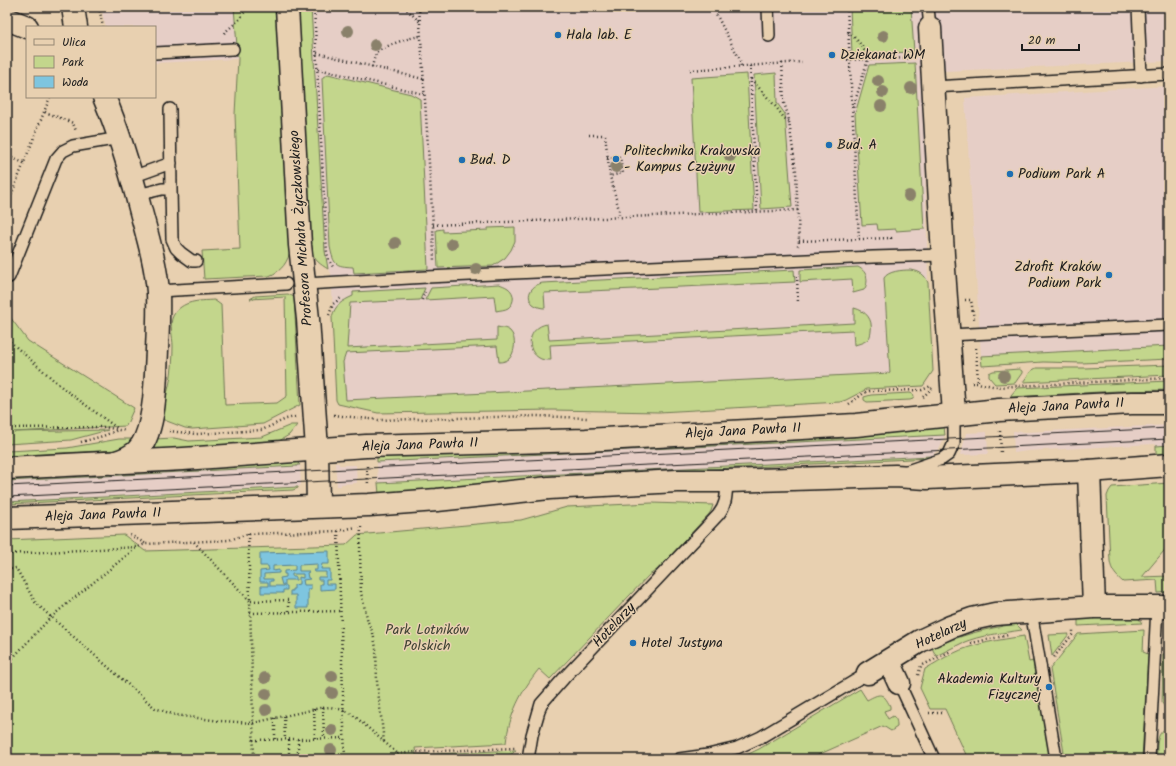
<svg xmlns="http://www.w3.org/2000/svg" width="1176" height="766" viewBox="0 0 1176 766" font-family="Kalam,sans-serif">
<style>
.built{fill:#e6cec6}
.green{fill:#c3d68c;stroke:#707954}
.water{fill:#7ec5df;stroke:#578191}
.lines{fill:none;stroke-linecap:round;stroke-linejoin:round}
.lane-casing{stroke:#1c1c1c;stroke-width:14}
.street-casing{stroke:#1c1c1c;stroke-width:25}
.secondary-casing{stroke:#1c1c1c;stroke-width:25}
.path{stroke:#1c1c1c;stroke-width:2.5;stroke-dasharray:1 3;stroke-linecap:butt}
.lane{stroke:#e8d0b0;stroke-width:11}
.street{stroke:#e8d0b0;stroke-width:22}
.secondary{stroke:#e8d0b0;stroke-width:22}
.tram{stroke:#1c1c1c;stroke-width:1}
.tree{fill:#8a816b}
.poi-dot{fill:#1f6fb2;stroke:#e8d0b0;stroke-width:1.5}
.labels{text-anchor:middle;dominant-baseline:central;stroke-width:3;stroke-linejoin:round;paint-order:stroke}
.poi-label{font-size:14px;fill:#1c1c1c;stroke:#e8d0b0;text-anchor:start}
.street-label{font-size:14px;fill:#1c1c1c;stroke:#e8d0b0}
.park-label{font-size:14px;fill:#3d4132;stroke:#e8d0b0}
</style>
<rect width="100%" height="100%" fill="#e8d0b0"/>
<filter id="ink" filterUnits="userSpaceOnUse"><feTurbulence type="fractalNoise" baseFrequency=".025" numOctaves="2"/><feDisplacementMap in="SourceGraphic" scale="8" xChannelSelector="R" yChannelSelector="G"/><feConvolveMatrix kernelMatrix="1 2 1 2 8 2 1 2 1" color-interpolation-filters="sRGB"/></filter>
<g filter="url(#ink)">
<!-- built -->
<path class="built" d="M102,7H1169V61L923,72L928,283L933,371L338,404L331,273L312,245L299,40L238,59L155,63V27H106L103,17Z
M1169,86V346L981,356L965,98Z
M1169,424V445L1156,446L1155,444L1027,451L1014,453L1013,431L1026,432L1168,425Z
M987,432L988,454L961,455L966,433Z
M945,435L940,447L932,456L378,483L377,462Z
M335,463H339V465H356L357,483L341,484V486H337Z
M297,465H300L301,485L298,487L7,502V481L297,466Z"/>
<!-- green -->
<path class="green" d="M234,7H276L291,248C288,262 282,271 269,276L204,279L202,251L240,249L235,114L238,59Z
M297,7H311L325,251L328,269C320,264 315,261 312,252Z
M850,7H911L914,52L852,54Z
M915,63L924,229L896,231V229L878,230L877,224L862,225L855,114L869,65Z
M776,73L777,103L785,114L792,207L761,209L754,75Z
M328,74L411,94L420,99L428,269L354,273L353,267C335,266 334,265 330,247L322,79L323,77Z
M747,74L754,210L698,212L691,78Z
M515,227V241L511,250L505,258L493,266L438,268L436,230L443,229V232L488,230V228Z
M858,267C868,272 869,282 864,290L853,293L852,279L800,282V270Z
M794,270L795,282L544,293L545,308C541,308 537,307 533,304C524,295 533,284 543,283Z
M910,270C919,271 925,274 928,283L933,371L923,386L867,389L846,400L840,402L659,412L553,410L378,413L338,404L336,400L332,317C335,305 342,301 353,296V292L425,288L420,300L350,303L347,348L497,340V327C502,328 507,328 510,331C517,338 515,353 509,359C506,361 503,362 499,362L497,346L346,353L343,362L346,400L890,373L884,278C888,271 902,270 910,270Z
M499,284C502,285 505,286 508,288C515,293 515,303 508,308C505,310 500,310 496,311L494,296L425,300L431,288Z
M288,294L294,297L300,405L263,424L192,429L185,428L159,418C162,407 167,396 169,386C172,373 173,359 173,346C173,337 169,324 173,316C182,300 199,301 214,300L221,305L225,405L277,403L287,396L285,297L250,299L255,296Z
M854,308C866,311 873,319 871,331C871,333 870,337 869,338C866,342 859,344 854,345L853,330L550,345L551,360C547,360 544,360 541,359C524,351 528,327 547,324L549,340L854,323Z
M7,313L28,341L134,408L126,426L14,432L108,430L71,440L7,444Z
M1169,346V359L1082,363L1043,362L982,366L981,356Z
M1169,365V375L1023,382L1031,371L1036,368H1085Z
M1019,369L1022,371V373L1015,383L995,384L989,377V373L993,371Z
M1169,381V390L1117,391L1011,397V395L1017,388Z
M910,393L913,394L914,396L913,399L910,400L867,402L864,400V397L871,395Z
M291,425H297L289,435L279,441L153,450L152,448L154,439L174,438L189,441L262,437Z
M944,427L945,435L377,462V456L573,451L831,438L832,439L843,438Z
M119,439H136L129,445L118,450L7,456V451L67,448Z
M1169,445V454L1156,455V446Z
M932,456L930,458L556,477L379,494L378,483Z
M296,461L300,465H297V466L7,481V478Z
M1169,483V545L1142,577L1169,576V592L1158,593L1157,580L1123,582C1116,576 1111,570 1110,561L1107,496L1109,491L1112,487Z
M298,487V488L293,490L7,504V502Z
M652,503L713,505L711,511L709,514L657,570L649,575L551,678L550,679L539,669C521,691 509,715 506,743L415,748L416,755L516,750C509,761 484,758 472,759H7V540L124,535L145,551L346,545L357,535L521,520L567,507Z
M1136,615L1142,623L1078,626V618Z
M1015,623L1022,630C1002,633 981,635 962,643C953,647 945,652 936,656L932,648C961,635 984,629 1015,624Z
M1169,627V711H1168L1162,703L1163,654H1167Z
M1144,630L1143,652L1148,654L1142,759H1065L1050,669L1078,634Z
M1069,634L1052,656L1049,635Z
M1024,636L1029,662L1033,661L1050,759H968L945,709H930L920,688L925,669C934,664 943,658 952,654C974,643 1000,640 1024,636Z
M860,689L867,700C880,693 883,692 890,706V709L884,711L888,719L893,716C897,719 897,723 897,727L891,731L883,726L809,759H738L759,749Z
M1167,728H1169V759H1157C1157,748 1155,733 1167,728Z"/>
<!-- water -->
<path class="water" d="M329,551V564H322L321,569H330V580H326V584H335V589L320,590V584H322V580H318V577H326V572H315L314,570H317V564L299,565V571H309V572L307,573L308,578H310V579L303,580L304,585H311V589H308V608H296V595H290V591H292V589H294V585L299,584V577L303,578V574H292V577H296V580H285V585H282L280,578L286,577V574H284V571L295,570V565L273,566V571L279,570V573L264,574V579H273V581H270V586H287V590H283V593H261V586H268V582H260V571L269,570L268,566H260V553Z"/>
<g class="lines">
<defs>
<path id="lane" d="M768,7L769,36
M928,7L930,28
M1138,7L1141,76
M155,53L233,49
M933,87L1169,74
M170,109L171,189
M132,177L171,163
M137,195L162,189H171L172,239L176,248L181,253L192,261H196
M9,277L56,159L63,151L73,146L120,138
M305,284L427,277L873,257L943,255
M158,291L286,284
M948,335L1169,325
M907,471L942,459L949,454L954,443V414
M1031,611L1056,759
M899,683L934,759
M528,759L532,735L541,704L564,678L718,515C727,504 726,495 727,481
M679,759L708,755L737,748L761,737L868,673
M1149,759L1157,607"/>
<path id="street" d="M73,7L76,27
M287,7L300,245L308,319L317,449L318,506
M7,19L27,27
M930,28L943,255L954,414
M104,97C120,134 131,173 141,212C148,238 156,265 158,292C159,319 157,346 156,373C155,395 153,436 137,451C130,458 122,460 113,463
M1089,471L1094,607
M889,661L899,683
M868,673L920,641L950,627L972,619L995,614L1094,607H1169"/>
<path id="secondary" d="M7,468L183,459L366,446L586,440L856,425L999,410L1132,403H1169
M7,518L369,505L437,500L549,488L677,481H727L895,476L927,478L1089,471L1169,465"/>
</defs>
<!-- lane casing -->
<use href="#lane" class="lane-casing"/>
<!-- street casing -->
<use href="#street" class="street-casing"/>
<!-- secondary casing -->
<use href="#secondary" class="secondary-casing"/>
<!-- path -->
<path class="path" d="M99,7L103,27
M314,7L327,253L329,260L333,267
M404,7L420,22
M419,7L433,225L434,262
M714,7L715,12L740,60L741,66
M847,7L859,239
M848,32C858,40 864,47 868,59L853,108
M224,33L240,19L248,7
M317,53L423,79
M847,60L911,58
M782,63L784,103L788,115L796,171L799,241L798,246
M750,66L757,212
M372,67C373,63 374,58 376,54C382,46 411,37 421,36
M318,69L424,94
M690,70L802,62
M751,79L776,107L784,118L789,121
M45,112L73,123L76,131
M589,135H605L610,176L619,210V217
M12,158L24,163
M607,158L620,157L623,173L610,176
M7,206L50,97
M433,225L798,210
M799,241L891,238V241
M797,276L798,303
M422,300L425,292
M965,300H971L974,319
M329,315L333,304L341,298
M7,339L64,389L117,428
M976,348L978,383
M972,383H978L997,387L1169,378
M923,397L932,388
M849,404L864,393L870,391L922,390L931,386
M334,415L378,420L537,416L587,418
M7,428L104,427L119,430H126
M169,431L196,434L262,430L286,419L295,417
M1000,431L1001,454
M81,442L103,436L118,430
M367,466L368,485
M361,527L360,550L361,593L368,622L373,633L376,648L377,682L384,742
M338,531L345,759
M248,534L250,601L289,600V613
M130,535L146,544
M194,542L250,601L254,759
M7,554L137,547L146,544L229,540L248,534L338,531L356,527
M7,570L16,568L35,602L51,617L155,708L175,715L220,721L253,723L320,708L330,707L344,710L350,713L358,719L398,754
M250,613L341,611
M971,643L1009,635
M1054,657L1073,634V629
M7,664L51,617L137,547
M918,675L921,666L951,651
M323,707L324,739
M314,709L315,739
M929,713H945
M284,716L285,739
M275,718V740
M298,739V759
M253,740L344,738
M289,740V759
M391,759L398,754L415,752L515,748"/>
<!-- lane -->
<use href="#lane" class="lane"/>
<!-- street -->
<use href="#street" class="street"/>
<!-- secondary -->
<use href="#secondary" class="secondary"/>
<!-- tram -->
<path class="tram" d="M7,486L1169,428
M7,497L1169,439"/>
</g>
<!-- trees -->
<g class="tree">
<circle cx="348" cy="31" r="6"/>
<circle cx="883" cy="36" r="6"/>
<circle cx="375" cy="45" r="6"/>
<circle cx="878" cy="81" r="6"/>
<circle cx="911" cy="88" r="6"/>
<circle cx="883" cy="92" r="6"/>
<circle cx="881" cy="106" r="6"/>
<circle cx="730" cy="156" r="6"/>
<circle cx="616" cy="167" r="6"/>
<circle cx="909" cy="196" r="6"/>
<circle cx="395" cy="243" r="6"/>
<circle cx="452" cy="244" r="6"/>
<circle cx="476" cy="269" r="6"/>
<circle cx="1004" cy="376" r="6"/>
<circle cx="332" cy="676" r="6"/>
<circle cx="265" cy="678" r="6"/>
<circle cx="332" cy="693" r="6"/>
<circle cx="266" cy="694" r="6"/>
<circle cx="266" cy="710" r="6"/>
<circle cx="332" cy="730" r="6"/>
<circle cx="331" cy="750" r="6"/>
</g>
</g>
<!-- markers -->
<g class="poi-dot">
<circle cx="558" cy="35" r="4"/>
<circle cx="832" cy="55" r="4"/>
<circle cx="829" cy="145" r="4"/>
<circle cx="616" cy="159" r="4"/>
<circle cx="462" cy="160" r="4"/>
<circle cx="1010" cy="174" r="4"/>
<circle cx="1109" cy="275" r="4"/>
<circle cx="633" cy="643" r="4"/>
<circle cx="1049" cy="687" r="4"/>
</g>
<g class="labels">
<!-- poi labels -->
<g class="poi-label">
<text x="566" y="35">Hala lab. E</text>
<text x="840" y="55">Dziekanat WM</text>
<text x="837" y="145">Bud. A</text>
<text x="624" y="151">Politechnika Krakowska<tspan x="624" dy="16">- Kampus Czyżyny</tspan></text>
<text x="470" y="160">Bud. D</text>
<text x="1018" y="174">Podium Park A</text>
<text x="1101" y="267" text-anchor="end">Zdrofit Kraków<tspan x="1101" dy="16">Podium Park</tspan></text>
<text x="641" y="643">Hotel Justyna</text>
<text x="1041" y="679" text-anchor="end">Akademia Kultury<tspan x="1041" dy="16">Fizycznej</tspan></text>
</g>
<!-- street labels -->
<g class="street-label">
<text transform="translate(301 228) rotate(-94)">Profesora Michała Życzkowskiego</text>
<text transform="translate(1066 406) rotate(-3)">Aleja Jana Pawła II</text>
<text transform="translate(743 431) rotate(-3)">Aleja Jana Pawła II</text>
<text transform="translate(420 445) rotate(-2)">Aleja Jana Pawła II</text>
<text transform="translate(103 515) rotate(-2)">Aleja Jana Pawła II</text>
<text transform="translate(614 625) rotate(-47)">Hotelarzy</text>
<text transform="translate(941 634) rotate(-25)">Hotelarzy</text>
</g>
<!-- park labels -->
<g class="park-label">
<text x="427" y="630">Park Lotników<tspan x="427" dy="16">Polskich</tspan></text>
</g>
</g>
<!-- margin -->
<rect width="1176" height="766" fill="none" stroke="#e8d0b0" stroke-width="24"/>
<rect x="12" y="12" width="1152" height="742" fill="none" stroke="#1c1c1c" stroke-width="1.5" filter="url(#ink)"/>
<!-- legend -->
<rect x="26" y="26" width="130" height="72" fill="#e8d0b0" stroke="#968875"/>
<rect x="34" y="39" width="20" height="6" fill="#e8d0b0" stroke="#968875"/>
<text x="62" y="46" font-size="12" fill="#1c1c1c">Ulica</text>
<rect x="34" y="56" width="20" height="12" fill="#c3d68c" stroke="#968875"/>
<text x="62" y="66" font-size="12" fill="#1c1c1c">Park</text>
<rect x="34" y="76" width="20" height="12" fill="#7ec5df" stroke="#968875"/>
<text x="62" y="86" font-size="12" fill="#1c1c1c">Woda</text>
<!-- scale -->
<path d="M1022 44v6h57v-6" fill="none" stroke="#1c1c1c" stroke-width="2"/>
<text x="1028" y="44" font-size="12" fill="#1c1c1c" stroke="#e8d0b0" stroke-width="3" paint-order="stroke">20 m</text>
</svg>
